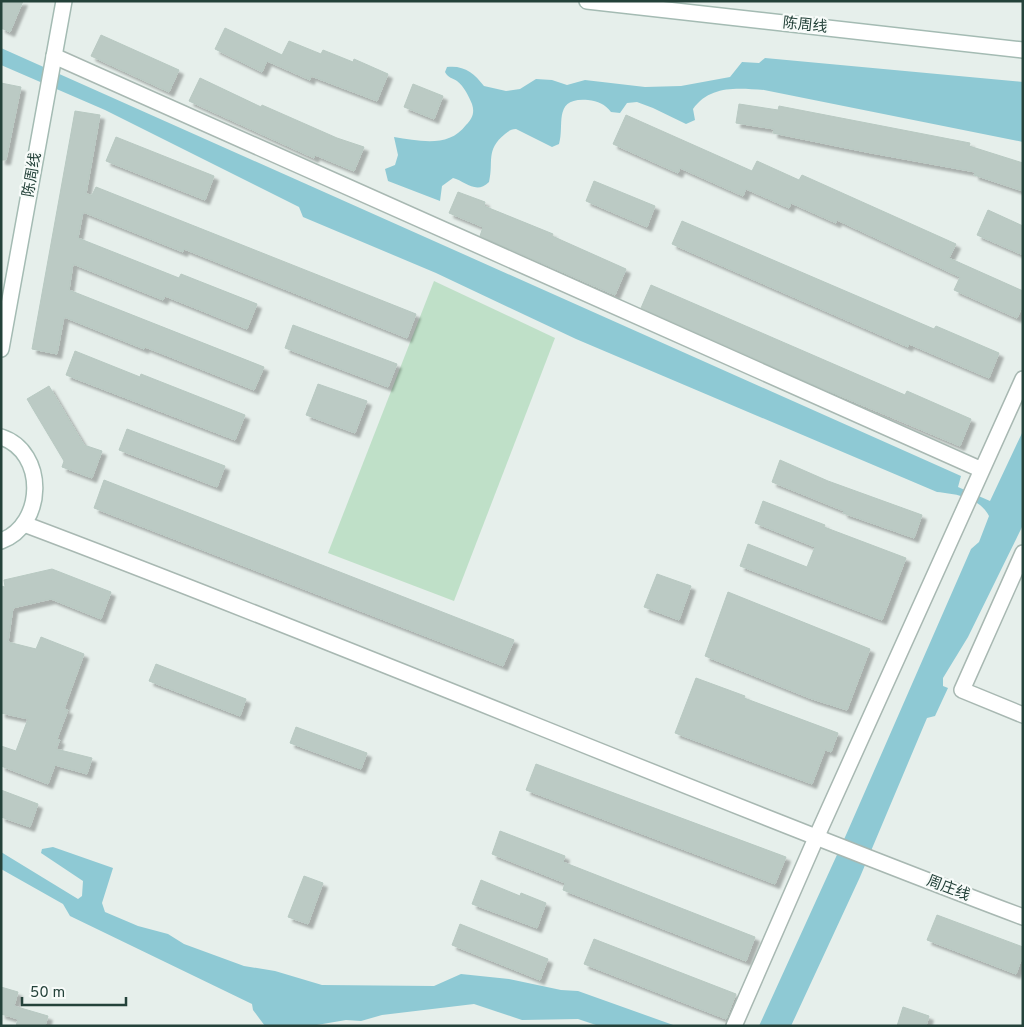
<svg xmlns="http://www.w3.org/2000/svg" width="1024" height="1027" viewBox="0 0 1024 1027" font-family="Overpass,'Noto Sans SC',sans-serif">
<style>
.green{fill:#bfe0c8}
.water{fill:#8ec9d4}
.building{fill:#bbcac4;stroke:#b8c9c2;filter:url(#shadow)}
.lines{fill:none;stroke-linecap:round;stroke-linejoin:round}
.minor-casing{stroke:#a8b8b2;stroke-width:18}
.tertiary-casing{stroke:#a8b8b2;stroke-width:18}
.secondary-casing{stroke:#a4bbb3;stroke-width:18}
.minor{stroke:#fff;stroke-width:15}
.tertiary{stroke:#fff;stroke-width:15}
.secondary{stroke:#fff;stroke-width:15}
.labels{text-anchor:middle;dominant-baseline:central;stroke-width:4.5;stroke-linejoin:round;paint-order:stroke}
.street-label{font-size:15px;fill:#24423a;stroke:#f7fbf9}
</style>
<defs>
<filter id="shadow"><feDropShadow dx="4.5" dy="4.5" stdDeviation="1" flood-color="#0004"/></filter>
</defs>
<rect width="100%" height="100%" fill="#e6efeb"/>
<!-- green -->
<path class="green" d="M434,281L555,338L454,601L328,553Z"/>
<!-- water -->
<path class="water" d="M1,48L961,476L958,487L990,501L1023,431V525L968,637L943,678V686L948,688L935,716L927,718L860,877L791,1026H759L846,835L971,549L979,542L989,516C979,497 956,494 937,492L576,339L436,273L303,217L299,207L105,110L1,65Z
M765,58L1023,82V142L764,90C737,88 710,85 693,109L695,120L686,124L653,108L637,102L627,103L620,113L611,112C605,104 598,101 588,100C552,97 565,125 559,144L552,147L516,129C511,129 509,131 505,134C485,150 494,162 489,182C476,195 465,181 453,178L442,186L440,201L388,181L385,169L395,165L398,155L394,137C420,141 449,148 466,125C472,119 475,113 472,104C469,97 464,86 457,81C453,78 448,78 445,72L447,67C464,65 474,73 484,86L506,91L520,89L536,79L552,80L567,85L585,80L645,87L681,86L730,77L742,62L759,63Z
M53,847L113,868L102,903L105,912L138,926L168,934L184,944L244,966L275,971L322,985L434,986L461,974L509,979L561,990L578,991L676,1026H599L578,1019L522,1020L474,1004L382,1015L361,1021L346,1020L311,1026H265L253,1010L252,1004L70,916L63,904L1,869V852L78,899L82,896L83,881L41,853L42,849Z"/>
<!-- building -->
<path class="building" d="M1,1H23L10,32L1,28Z
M225,28L282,55L289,41L321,54L323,50L353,62L354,59L388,74L377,101L311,76L310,80L267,61L262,72L215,49Z
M101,35L179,70L169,92L91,56Z
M200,78L261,107L262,105L337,138L364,147L354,171L315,155L314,158L189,101Z
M1,83L21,87L6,160H1Z
M413,84L443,96L434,119L404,107Z
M739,104L778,110L779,106L970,143L969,146L1023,163V191L974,175L975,172L866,152L773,133L774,129L736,123Z
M75,111L100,115L86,194L92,195L96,187L416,314L407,338L184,249L183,252L83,212L78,238L179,278L181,274L257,304L247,329L165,296L163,300L73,264L69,290L264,367L254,390L145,347L144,349L64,317L57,354L32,349Z
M626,115L752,171L757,161L799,180L802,175L956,244L949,258L1023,291V305L1017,318L954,290L960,277L837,220L836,223L791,203L789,208L746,189L743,196L680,168L678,173L613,144Z
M116,137L214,176L205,200L106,161Z
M594,181L655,206L647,227L586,201Z
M458,192L485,202L484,206L553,234L552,236L626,269L615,295L480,236L483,227L449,213Z
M988,210L1023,226V255L977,235Z
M682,221L934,329L936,326L999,353L989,378L909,344L908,347L672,244Z
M651,285L905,395L907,391L971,419L960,446L819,387L641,308Z
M293,325L397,364L388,387L285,348Z
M75,351L140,377L141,374L245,415L235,440L66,375Z
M318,384L367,401L355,433L306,415Z
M49,386L84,445L102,451L92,478L62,467L64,461L27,399Z
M127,429L225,466L217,487L119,450Z
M780,460L828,481L922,515L914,538L843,513L844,511L772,482Z
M104,480L514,640L503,666L94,508Z
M763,501L825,525L824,527L906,558L882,620L740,566L748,544L807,567L815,547L755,523Z
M52,569L111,592L101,619L51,599L13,608L8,642L36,649L41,637L84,654L64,709L68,710L57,739L60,740L56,749L92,758L87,774L55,765L48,784L1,766V746L16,751L28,719L1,713V586L5,587L4,580Z
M657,574L691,586L679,620L644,607Z
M728,592L870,649L847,710L812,699L705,656Z
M156,664L246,699L240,716L149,681Z
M696,678L745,696L744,698L838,733L831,752L825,750L812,784L675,733Z
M296,727L367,753L361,769L290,743Z
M536,764L786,857L775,884L526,790Z
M1,790L38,804L30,827L1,817Z
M500,831L565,856L563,862L755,937L746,961L563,890L565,883L492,854Z
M304,876L323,883L308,924L288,917Z
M481,880L520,896L521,893L546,903L537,928L472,904Z
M937,915L1023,947V955L1016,974L927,940Z
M460,924L548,959L540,980L452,945Z
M594,939L736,994L726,1019L584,964Z
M1,987L18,992L14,1006L48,1016L45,1026H16L18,1019L1,1014Z
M903,1007L929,1016L926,1026H897Z"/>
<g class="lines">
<defs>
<path id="minor" d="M54,56L982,470
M1023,553L962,690L1023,715
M734,1026L816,838L1023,379"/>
<path id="tertiary" d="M24,524C359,650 688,791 1023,917"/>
<path id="secondary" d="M587,1L1023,50
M1,349L64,1
M1,437C47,452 45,525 1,541"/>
</defs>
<!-- minor casing -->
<use href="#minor" class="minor-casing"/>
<!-- tertiary casing -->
<use href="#tertiary" class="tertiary-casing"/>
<!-- secondary casing -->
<use href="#secondary" class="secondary-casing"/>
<!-- minor -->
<use href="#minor" class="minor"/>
<!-- tertiary -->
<use href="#tertiary" class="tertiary"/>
<!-- secondary -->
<use href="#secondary" class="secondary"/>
</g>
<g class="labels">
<!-- street labels -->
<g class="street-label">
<text transform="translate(805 26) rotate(6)">陈周线</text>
<text transform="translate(33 175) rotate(-80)">陈周线</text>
<text transform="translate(948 889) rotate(21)">周庄线</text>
</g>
</g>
<!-- border -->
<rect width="1024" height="1027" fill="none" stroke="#24423a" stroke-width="5"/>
<!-- scale -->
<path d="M22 997v8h104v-8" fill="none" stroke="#24423a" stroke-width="2.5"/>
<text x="30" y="997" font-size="15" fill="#24423a" stroke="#f7fbf9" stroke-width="4" paint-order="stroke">50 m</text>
</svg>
